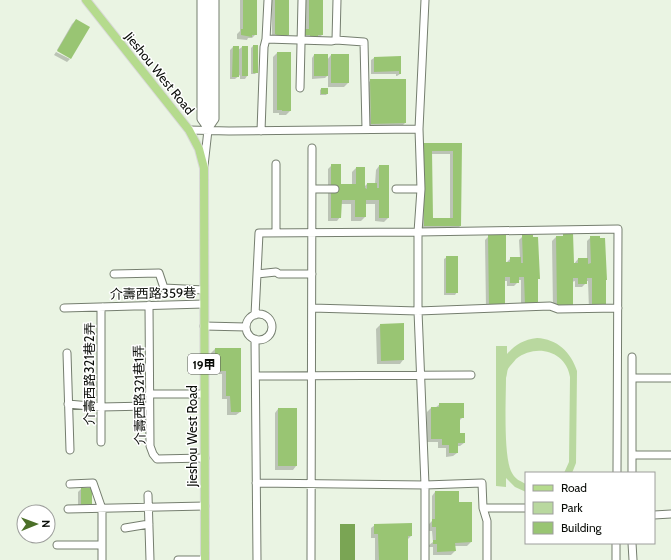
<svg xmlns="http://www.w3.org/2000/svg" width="671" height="560" viewBox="0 0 671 560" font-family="Cabin,'Noto Sans TC',sans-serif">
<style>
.green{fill:#b9d89f}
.water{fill:#7aa554}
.shadow{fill:#0003;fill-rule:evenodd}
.building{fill:#99c573;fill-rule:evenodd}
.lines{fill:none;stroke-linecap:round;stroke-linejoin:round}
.minor-casing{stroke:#757e6f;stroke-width:9}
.major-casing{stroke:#d8d8d7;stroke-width:10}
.minor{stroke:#fff;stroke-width:7}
.major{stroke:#b5db8d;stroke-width:8}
.labels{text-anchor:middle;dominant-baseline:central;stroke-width:3;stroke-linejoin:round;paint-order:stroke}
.shield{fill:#fff;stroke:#545652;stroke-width:1}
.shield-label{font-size:12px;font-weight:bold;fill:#0a0d08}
.street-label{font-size:13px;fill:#0a0d08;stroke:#fff}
</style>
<rect width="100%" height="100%" fill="#eaf4e3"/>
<!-- green -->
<path class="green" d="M537,338C557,339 571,352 577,371L576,463L572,473H564L569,462L570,377C566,351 536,343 516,359C514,362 510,365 508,369C507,371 507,375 506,378C506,398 503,458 512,473C515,479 520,481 526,484V492L515,487L506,478V487L496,486V346H507V354C516,344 523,340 537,338Z"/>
<!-- water -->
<path class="water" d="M340,524H355V560H340Z"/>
<!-- shadow -->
<path class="shadow" d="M240,0H256V34L252,38H248L247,40L237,39V34L240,31Z
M272,0H288V35L284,39L272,38Z
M305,0H322V35L318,39L302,38V34L305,31Z
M76,20L71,58L57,50L72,24Z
M253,46H257V72L255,74H251V48Z
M233,47H238V50L242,47L247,76L245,79H240V75L235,79H230V50Z
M56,52L70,59L67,62L54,55Z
M277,53L290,111L286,115H279V113H273V57Z
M314,55L327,60L331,55L348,83L344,87H328V75L325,78L312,79V58Z
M400,57V74L397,76H396V74H371V60L374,58Z
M371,80L405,123L401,127H367V84Z
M321,89L327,94L326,95H320V90Z
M425,144H461L460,226L457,230H421V148ZM431,154H450V219H432Z
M332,165L340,185H352V172L356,168L364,187L367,184H375L376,170L379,166L388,218L384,222L375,221V204H365V217L361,221H351V204H341L340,217L337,221H328V169Z
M496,234L505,264L511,258H520L519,240L523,236L537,303L521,309V280H518V282L514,286H507V281H504V305L486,309L485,240L489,236H494Z
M564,235L573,265L578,259H587V241L591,237L605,304L601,308L589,310L588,281H586V283L582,287H575V281L572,282V306L553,310L552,241L556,237H562Z
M447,257L457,292L455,295H444V259Z
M380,325L403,360L400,364H377L376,329Z
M215,349H240V412L236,415H227V399H222V374H211V353Z
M440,404L463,417L459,421V434L464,443L460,446H457V453L453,456L446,457V448H438V442H427V412L431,408H435Z
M278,409L296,466L293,470H275V413Z
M81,489L91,506L78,508V492Z
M435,492L471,542L467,546H454L455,551L451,555H433V547H429V545L433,542L432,531H429V524L432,521V496Z
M375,525L411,536L407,540V560H375V538H371V528Z"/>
<!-- building -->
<path class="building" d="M243,0H257V35H252V37L241,35V29H243Z
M275,0H289V35L277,36V35L275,34Z
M309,0H323V35H318V38H310V35H305V29H309Z
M76,19L90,27L71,59L57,51Z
M253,45H258V73H253Z
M233,46H239V77H232Z
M242,46H248V76H242Z
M277,52H291V111H282V110H277Z
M314,54H328V76H314Z
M331,54H349V83H331Z
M401,56V74H399V71L374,72V57Z
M370,79H406V123L371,124Z
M321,88H328V94H321Z
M424,143H462L461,226H424ZM432,151H453V218H433Z
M331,164H341V184H356V167H365V188L367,189V183H377V188H379V165H389V218H379V200H366V217H355V200H342L341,218H331Z
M496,233H506V262H510V257H521V263H523L522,235H533V237H538L540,279H538V303L525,305L524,277H519V283H510V277H505V305L489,306L488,235H496Z
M573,233L574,263H578V258H588V264L591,263L590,236H600V238H605L607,280H606V304H601V306H592V278H587V284H578V278H573V306H557L556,236H563V234Z
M446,256H458V293H446Z
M404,323V360L381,361L380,324Z
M215,348H241V412H231L230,396H226V371H215Z
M439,403H464V418H460V433H465V443H458V453H449V445H442V439H431V407H439Z
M278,408H297V466H278Z
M81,488H92V506H81Z
M435,491H459V502H472V542L455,543L456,551L437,552V544H433V540H436V527H432V519H435Z
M412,523V536H408V560H379L378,534H374V524Z"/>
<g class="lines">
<defs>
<path id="minor" d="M201,0V119L208,129
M266,39L331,41L336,40L364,42L366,129
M336,40L337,0
M300,88L302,0
M208,129L215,119V0
M419,129L421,189L418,232V311L425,485V560
M189,130L229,131L419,129L425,0
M261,131L264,47L266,39L268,0
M204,166L208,130V0
M312,189H335
M396,189H421
M276,233V164
M114,274L159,273L164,288L204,290
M257,274L276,272L279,274H312
M149,305L150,446L153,454L157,459L205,458
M64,308L204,304
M312,308L418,311L550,306L558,309L618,308
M246 327a13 13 0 1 1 26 0a13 13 0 1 1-26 0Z
M255,315L259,233L418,232L618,229L617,473
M204,326L246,327
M255,339L257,560
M67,353L70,450
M632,357V473
M256,376L471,375
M632,378H671
M149,394H204
M68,404L101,407L149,406
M101,442V310L103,307
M632,455H671
M256,483L425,485L482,483L483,508L487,521V560
M70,484L93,483L102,509V560
M148,495L150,560
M483,508H526
M68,509L205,506
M654,515L671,514
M125,528L149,524
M632,543L633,560
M57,545H102
M178,560H205
M311,560L312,148
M616,560V543"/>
<path id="major" d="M86,0L189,130L199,149L204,168L205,560"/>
</defs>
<!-- minor casing -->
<use href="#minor" class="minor-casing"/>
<!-- major casing -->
<use href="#major" class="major-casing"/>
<!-- minor -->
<use href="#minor" class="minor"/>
<!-- major -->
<use href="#major" class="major"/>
</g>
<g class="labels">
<!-- shield labels -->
<rect class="shield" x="188" y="354" width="32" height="20" rx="3"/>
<g class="shield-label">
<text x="204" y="364">19甲</text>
</g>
<!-- street labels -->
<g class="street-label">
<text transform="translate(160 73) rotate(51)">Jieshou West Road</text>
<text transform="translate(153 293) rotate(-1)">介壽西路359巷</text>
<text transform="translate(89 374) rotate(-90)">介壽西路321巷2弄</text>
<text transform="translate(139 395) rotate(-91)">介壽西路321巷1弄</text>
<text transform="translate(192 436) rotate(-90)">Jieshou West Road</text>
</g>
</g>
<!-- legend -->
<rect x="525" y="472" width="130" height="72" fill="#ffffff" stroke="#9d9e9c"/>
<rect x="533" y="485" width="20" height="6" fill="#b5db8d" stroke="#9d9e9c"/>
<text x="561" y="492" font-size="12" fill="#0a0d08">Road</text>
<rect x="533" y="502" width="20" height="12" fill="#b9d89f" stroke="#9d9e9c"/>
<text x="561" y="512" font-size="12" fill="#0a0d08">Park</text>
<rect x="533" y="522" width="20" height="12" fill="#99c573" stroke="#9d9e9c"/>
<text x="561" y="532" font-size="12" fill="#0a0d08">Building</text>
<!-- north arrow -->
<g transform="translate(36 524) rotate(89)"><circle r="19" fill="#ffffff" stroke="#9d9e9c"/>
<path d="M0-3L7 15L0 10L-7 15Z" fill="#4b6f28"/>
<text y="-6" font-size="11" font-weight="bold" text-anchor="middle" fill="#0a0d08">N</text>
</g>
</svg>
